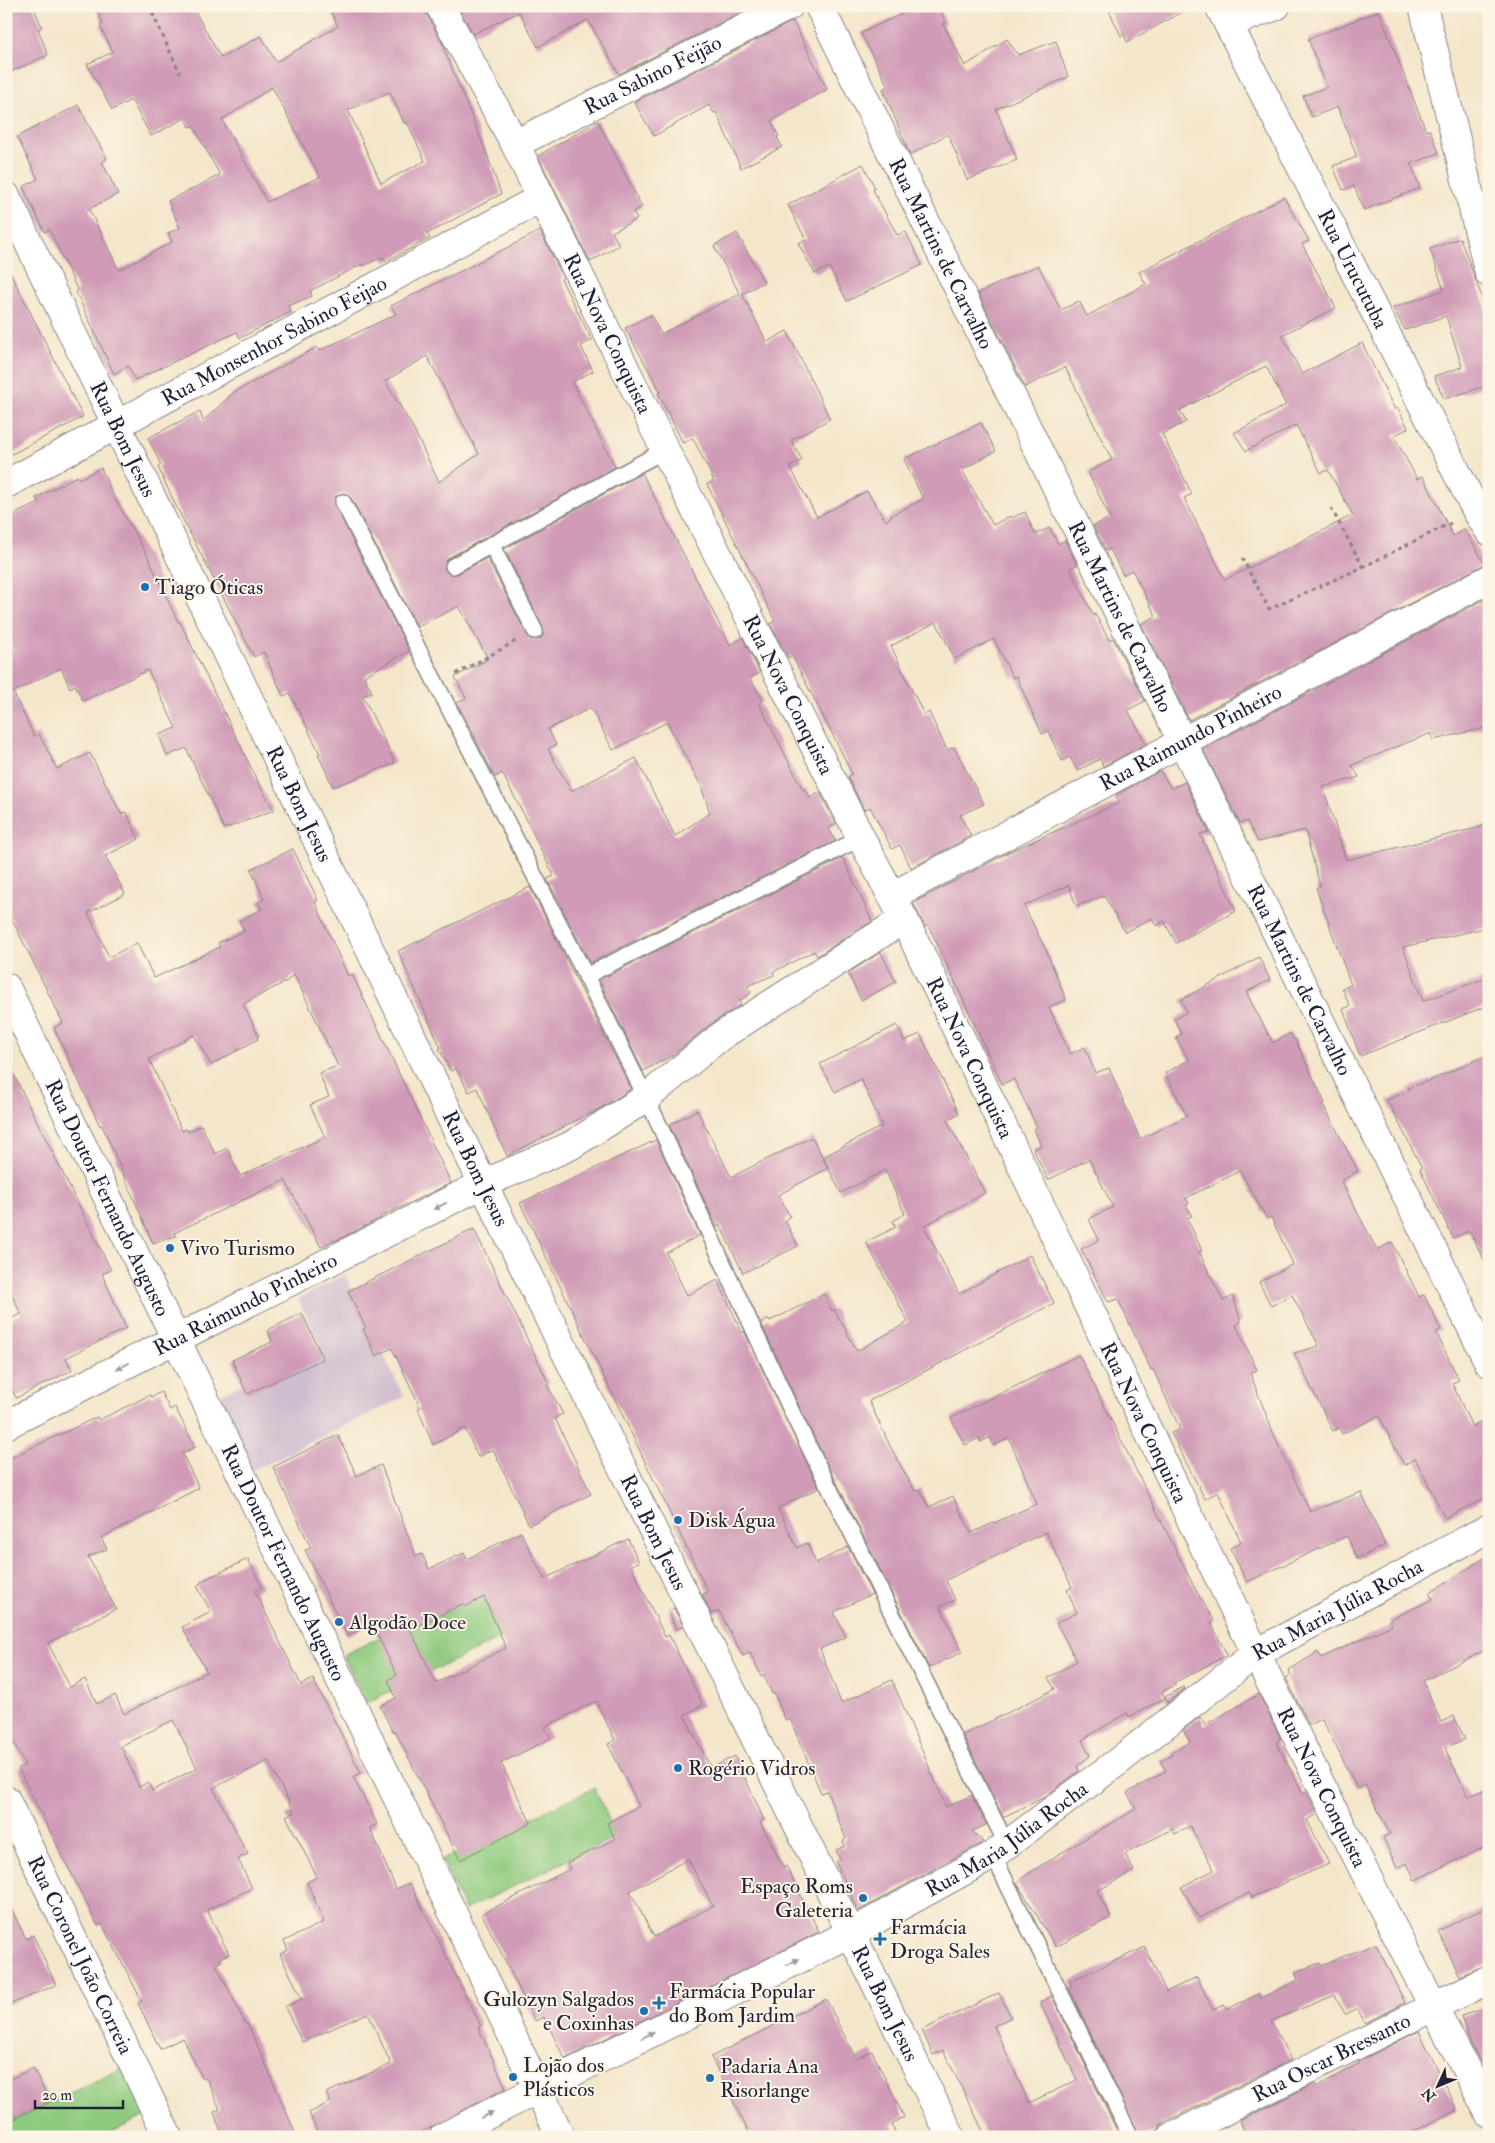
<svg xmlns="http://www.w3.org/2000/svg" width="1495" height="2143" viewBox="0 0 1495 2143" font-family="'IM FELL Double Pica',serif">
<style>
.industrial{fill:#cfbdcf}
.green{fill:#8fcb7f;stroke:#58765d}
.building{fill:#d09bb7;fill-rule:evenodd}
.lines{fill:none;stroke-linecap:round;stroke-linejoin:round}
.service-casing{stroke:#8b8483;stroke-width:18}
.minor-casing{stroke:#8b8483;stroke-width:30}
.tertiary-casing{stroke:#8b8483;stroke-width:30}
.path{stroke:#8b8483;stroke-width:3;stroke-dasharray:4 4;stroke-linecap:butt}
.service{stroke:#fff;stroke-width:15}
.minor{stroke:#fff;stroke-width:28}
.tertiary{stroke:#fff;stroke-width:28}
.oneway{fill:#9c9ca7}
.poi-dot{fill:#1f6fb2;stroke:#fcf5e5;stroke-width:2}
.labels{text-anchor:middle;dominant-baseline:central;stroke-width:4;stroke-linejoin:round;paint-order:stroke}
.street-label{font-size:21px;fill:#22223b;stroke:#fcf5e5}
.poi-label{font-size:21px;fill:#22223b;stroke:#fcf5e5;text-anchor:start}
</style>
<rect width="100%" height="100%" fill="#fcf5e5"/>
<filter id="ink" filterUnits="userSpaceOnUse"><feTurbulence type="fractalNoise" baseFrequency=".02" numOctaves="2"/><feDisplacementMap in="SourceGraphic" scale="10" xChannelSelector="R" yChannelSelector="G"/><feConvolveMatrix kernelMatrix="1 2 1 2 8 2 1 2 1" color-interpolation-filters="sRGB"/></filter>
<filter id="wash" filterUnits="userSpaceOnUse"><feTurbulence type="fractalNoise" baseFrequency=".0096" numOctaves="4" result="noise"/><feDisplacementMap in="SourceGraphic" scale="20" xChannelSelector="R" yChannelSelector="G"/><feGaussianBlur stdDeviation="1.12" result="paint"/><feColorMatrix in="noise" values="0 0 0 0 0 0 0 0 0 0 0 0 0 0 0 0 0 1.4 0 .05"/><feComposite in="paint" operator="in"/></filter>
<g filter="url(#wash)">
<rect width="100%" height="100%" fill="#f4e6cb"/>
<!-- industrial -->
<path class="industrial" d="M345,1275L404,1397L253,1470L217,1396L321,1346L298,1299Z"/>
<!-- green -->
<path class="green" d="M494,1582L517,1630L366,1703L343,1655Z
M594,1788L617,1836L465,1910L442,1860Z
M123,2068L145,2116L102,2137H6V2123Z"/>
<g id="blocks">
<!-- building -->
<path class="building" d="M6,6H33L42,27L38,29L48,55L6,74Z
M95,6H192L221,58L261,36L276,62L338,26L328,6H424L426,13L445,48L444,49L485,149L501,194L427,234L430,238L385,262L383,257L363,266L362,264L310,291L312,296L288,306L291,312L240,338L237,332L135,380L128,366L114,374L76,292L78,291L49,229L45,232L23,187L38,179L17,137L78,105L107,159L102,162L118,194L89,209L119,270L172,242L168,233L180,228L168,201L220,175L193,126L190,127L185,118L151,136L131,100L112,110L87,64L113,52L100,26L103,24ZM272,87L320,177L267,202L222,120ZM390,92L404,123L407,122L425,161L381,183L348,110Z
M458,6H754L619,74L588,20L538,47L519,12L473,34Z
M918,6H939L946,23L943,24L965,66L1007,39L1018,55L1056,41L1068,77L996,109L1017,160L967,180L948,134L910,155L883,89L888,86L861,33Z
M1107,6H1194L1127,42L1124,34L1121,36Z
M1379,11L1426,131L1430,130L1439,153L1411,164L1420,188L1364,210L1354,186L1343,190L1333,166L1357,157L1338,107L1312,117L1303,96L1327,87L1308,39Z
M793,21L827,89L771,121L779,136L777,137L782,147L741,168L716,112L714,113L709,105L654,136L634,102Z
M598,121L642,207L633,212L637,219L612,232L619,245L590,262L538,156Z
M863,164L875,188L873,190L897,235L906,232L922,265L847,301L829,267L815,274L798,243L806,240L788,205Z
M1284,197L1309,241L1302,244L1336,308L1282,335L1302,374L1362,343L1395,410L1398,408L1408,428L1394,436L1417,479L1423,476L1453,536L1465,529L1485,564L1189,720L1141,624L1156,616L1132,570L1123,575L1110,549L1106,551L1093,526L1110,518L1088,472L1112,460L1065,367L1025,387L978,293L1038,265L1061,310L1079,301L1087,316L1146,284L1139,272ZM1266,366L1286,405L1234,433L1246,451L1296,425L1321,473L1328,470L1353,515L1225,580L1184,498L1192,494L1162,434L1186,422L1180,410Z
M540,231L563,277L561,279L592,340L581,346L593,371L572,382L615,467L448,558L445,562V570L449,574H457L487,558L527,635L530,639L539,640L543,636V627L504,549L642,473L730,645L743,638L760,673L750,678L763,701L759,703L803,790L806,789L810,798L820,792L836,824L829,828L835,841L590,963L547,879L554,876L524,815L502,773L495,777L457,703L466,698L455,677L488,659L459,606L417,627L351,498L344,493L335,497V506L409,651L364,676L372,692L363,696L395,763L333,787L318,754H320L290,693L283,696L264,652L254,657L176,506L158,467L161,465L148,438L200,411L203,421L233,393L317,347L319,351L396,314L391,306ZM427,356L479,454L439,482L412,426L385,381ZM591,708L613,750L667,722L701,786L710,813L675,836L636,758L571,791L548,749L556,745L548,729Z
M737,233L764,282L742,294L767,342L787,331L830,419L791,440L802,460L790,467L817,517L867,491L886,521L892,515L923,499L904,459L981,423L996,451L962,470L993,525L1010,516L1011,518L1025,512L1035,534L1050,528L1058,544L1065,540L1077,565L1070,568L1094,616L1095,614L1109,640L1113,638L1145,701L1128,710L1146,744L1103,766L1100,759L1077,771L1070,757L1062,761L1048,731L1042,734L1016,676L1013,678L994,639L955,659L936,622L891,646L924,715L929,712L947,750L954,747L984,804L960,815L971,836L911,868L900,845L892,849L870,807L864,810L848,777L852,774L836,741L792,656L788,658L770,624L775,621L707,484L714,481L693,438L683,443L658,393L661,392L625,328L651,315L661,334L740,294L714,246Z
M1460,238L1489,316V385L1444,399L1434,376L1462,367L1446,316L1405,330L1393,308L1444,290L1430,249Z
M6,264L83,417L6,457Z
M101,468L113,495L148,557L178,622H180L259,784L274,810L224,829L186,748L167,756L159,735L176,728L148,670L83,701L75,685L70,688L61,668L13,692L34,736L39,734L57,769L90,753L121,814L126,812L139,839L105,856L125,894L88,913L109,957L137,943L154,978L220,947L218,943L244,931L239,921L262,909L258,902L264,899L251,869L293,849L318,900L315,902L338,954L348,976L352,974L451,1183L380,1217L381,1218L335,1241L334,1240L321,1247L285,1180L174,1233L176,1236L153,1243L102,1125L100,1126L54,1028L63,1023L6,907V655L14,651L6,636V518L39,503L36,498L77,476L79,479ZM294,974L338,1066L319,1073L329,1097L310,1105L325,1137L240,1176L227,1148L215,1154L201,1125L188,1132L187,1129L182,1131L149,1059L194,1035L211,1065L258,1039L257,1037L259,1036L243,1004L287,981Z
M1489,597V727L1433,740L1431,733L1352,765L1359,777L1323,787L1346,860L1489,825V927L1403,947L1423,1001L1489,977V1005L1360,1056L1343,1009L1350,1006L1342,988L1351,985L1316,888L1320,886L1305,830L1258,842L1247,821L1240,823L1203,749Z
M1160,771L1171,788L1185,782L1209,832L1200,834L1236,911L1176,943L1164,921L1156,926L1152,918L1125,932L1104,896L1076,906L1069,885L1024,906L1047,952L1066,1000L1049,1007L1070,1054L1085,1047L1095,1073L1109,1068L1140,1139L1187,1116L1165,1073L1189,1060L1176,1038L1182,1034L1174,1019L1187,1012L1181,1000L1259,957L1270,980L1246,992L1273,1043L1290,1033L1294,1040L1295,1039L1325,1103L1323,1104L1358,1171L1341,1181L1377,1250L1392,1242L1419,1297L1424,1295L1441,1330L1436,1332L1459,1380L1452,1383L1472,1427L1480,1423L1489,1441V1496L1445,1518L1415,1458L1404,1465L1379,1416L1342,1434L1339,1428L1333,1431L1294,1353L1319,1346L1292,1295L1271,1306L1259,1282L1293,1264L1271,1217L1267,1219L1240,1171L1186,1198L1189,1204L1186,1205L1192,1216L1187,1218L1202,1251L1199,1252L1223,1301L1233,1296L1241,1322L1236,1325L1257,1370L1250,1373L1276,1440L1310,1512L1361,1492L1385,1545L1357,1559L1347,1536L1247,1582L1230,1548L1241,1542L1218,1492L1205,1499L1171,1433L1180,1429L1153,1369L1151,1370L1118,1299L1108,1302L1081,1249L1099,1240L1089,1219L1113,1207L1089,1159L1048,1180L1033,1149L1041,1146L1034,1129L1037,1127L1014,1079L1002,1084L939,947L928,925L925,927L913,903L1015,849L1119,803L1116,795Z
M843,858L872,921L817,956L814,951L773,972L774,975L747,986L751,993L739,1001L741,1005L711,1024L673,1055L643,1071L599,980Z
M530,887L631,1089L601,1108L507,1156L477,1088L469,1092L456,1068L451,1071L439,1049L441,1048L398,951Z
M881,952L896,982L861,1000L848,973Z
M897,1025L904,1041L920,1034L959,1113L947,1120L985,1193L924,1226L959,1294L1030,1255L1054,1303L869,1401L892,1450L915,1491L920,1489L929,1507L953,1496L971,1533L1037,1504L1009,1438L994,1446L990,1437L981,1442L979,1438L965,1445L951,1418L1079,1355L1193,1585L1214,1621L1211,1623L1227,1655L1174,1683L1175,1685L1162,1692L1165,1698L1129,1717L1127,1713L1082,1740L1090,1756L1077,1766L1079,1771L1043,1798L1003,1817L963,1735L1055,1689L1048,1678L1077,1661L1056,1623L1077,1613L1067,1590L1072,1587L1046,1532L946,1580L955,1600L940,1606L962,1652L929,1668L804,1417L761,1323L769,1319L770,1321L824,1294L832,1311L834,1309L857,1351L908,1322L866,1242L896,1227L893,1221L905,1214L885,1170L841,1193L823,1157L882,1126L861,1079L835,1092L820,1064Z
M1489,1054V1269L1469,1231L1453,1238L1420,1169L1422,1168L1387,1100L1409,1091L1408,1088L1436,1078Z
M6,1059L111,1270L102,1274L126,1328L66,1358L72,1370L16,1398L6,1379V1321L21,1314L6,1283Z
M697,1110L731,1177L812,1137L828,1168L778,1195L790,1216L785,1220L798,1246L743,1273L720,1225L717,1227L669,1125Z
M656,1140L700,1235L666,1253L687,1295L718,1280L742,1333L744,1331L819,1488L778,1508L797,1548L807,1543L816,1563L848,1547L872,1594L834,1612L846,1637L820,1649L841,1703L892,1680L946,1807L972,1795L986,1825L972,1831L983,1842L858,1911L836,1862L840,1860L836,1850L845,1846L843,1841L846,1839L827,1791L821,1793L790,1719L786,1721L774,1693L772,1694L763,1674L761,1676L750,1653L743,1656L719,1611L711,1614L702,1595L708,1592L520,1203Z
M474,1229L549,1384L547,1385L563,1414L555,1418L591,1494L529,1525L493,1449L478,1457L465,1428L433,1445L418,1409L420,1408L415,1396L392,1348L376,1356L363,1329L366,1328L348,1291Z
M302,1313L323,1359L247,1394L232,1360L272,1342L268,1330Z
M161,1392L170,1410L175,1407L195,1447L182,1453L199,1488L101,1538L107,1549L88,1557L116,1609L48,1643L70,1687L85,1679L97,1704L115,1695L124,1714L207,1672L182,1627L211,1612L197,1586L204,1580L248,1559L262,1587L255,1591L301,1685L313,1679L361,1773L353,1777L377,1824L370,1828L396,1889L410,1883L481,2026L478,2027L506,2088L413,2137H320L309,2113L330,2102L326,2093L391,2064L368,2013L302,2042L285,2007L302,1999L280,1954L288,1950L284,1941L324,1922L307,1882L317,1877L286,1816L294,1812L268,1761L213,1788L248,1854L238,1859L252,1888L207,1910L229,1954L220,1958L221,1961L216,1964L246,2025L248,2024L297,2137H223L214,2112L220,2109L207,2079L202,2078L183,2038L160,2049L138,2003L142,2001L102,1924L98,1926L18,1768L25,1765L6,1727V1460L97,1417L99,1420L150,1395L151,1397ZM173,1720L197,1768L152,1791L148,1782L139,1787L121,1746Z
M338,1435L357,1476L381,1465L416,1556L422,1554L429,1569L464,1553L467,1559L521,1532L544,1579L628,1539L639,1562L631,1565L665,1637L669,1635L703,1705L684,1715L711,1768L735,1756L764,1820L760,1822L784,1868L786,1866L819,1932L565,2059L544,2017L535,2021L482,1914L570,1869L567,1863L615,1839L607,1823L639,1806L608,1744L615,1740L596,1701L545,1727L551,1738L501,1763L531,1823L460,1860L395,1731L393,1732L380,1706L396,1698L388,1680L397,1675L372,1624L347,1636L305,1550L311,1548L273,1467ZM484,1597L506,1648L436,1683L410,1629L463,1604L465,1607ZM688,1859L713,1906L654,1937L630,1891Z
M1489,1555V1648L1423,1681L1441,1722L1454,1716L1465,1739L1445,1748L1468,1797L1489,1787V1845L1415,1880L1407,1863L1397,1868L1383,1837L1390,1834L1365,1785L1357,1788L1322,1719L1309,1725L1286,1678L1291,1675L1289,1670L1318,1652L1321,1658L1392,1625L1389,1620L1433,1599L1429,1593Z
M674,1608L683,1626L676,1630L668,1611Z
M1183,1687L1185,1689L1168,1703L1165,1697Z
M1259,1694L1280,1737V1740L1276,1742L1303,1794L1306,1792L1318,1814L1307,1820L1329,1864L1252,1897L1249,1893L1199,1918L1181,1887L1214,1870L1190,1826L1175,1834L1172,1829L1125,1854L1134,1871L1097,1891L1111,1917L1056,1947L1017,1883L1025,1876L1059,1854L1136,1809L1127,1793L1166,1771L1160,1761L1172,1755L1171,1753L1190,1742L1183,1730L1200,1717L1205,1725Z
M6,1898L26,1939L33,1935L56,1985L6,2006Z
M1489,1906V1963L1460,1976L1438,1931Z
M1376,1944L1405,2003L1365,2023L1357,2008L1345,2014L1335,1995L1271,2021L1291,2060L1161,2124L1159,2130L1144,2137H1140L1069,1988L1072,1986L1070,1981L1145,1947L1166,1992L1197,1977L1213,2010L1224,2005L1227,2009L1259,1994L1261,1998L1298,1980L1295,1972L1320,1963L1321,1965Z
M999,1993L1011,2017L994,2026L1029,2103L1077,2080L1040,2002L1052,1996L1120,2137H986L943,2050L933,2055L922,2030Z
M826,1999L856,2059L872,2051L904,2117L892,2124L897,2137H751L711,2057Z
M1489,2007V2079L1470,2042L1461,2016Z
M1419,2031L1457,2110L1402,2137H1359L1355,2128L1335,2137H1247L1240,2121L1315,2083L1316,2087L1360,2063L1359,2061Z
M33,2068L50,2102L6,2123V2081Z"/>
</g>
</g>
<g filter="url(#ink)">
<use href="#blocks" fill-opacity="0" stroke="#8b8483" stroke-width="1"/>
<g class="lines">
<defs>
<path id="service" d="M343,502L586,976L655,1116L796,1421L1007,1845
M491,544L535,631
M453,566L665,450
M586,976L861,838
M993,1855L1131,2137"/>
<g id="minor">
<path id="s1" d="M440,6L515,144L665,450L861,838L904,919C1095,1319 1282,1721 1489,2113"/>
<path id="s2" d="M819,6L1489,1363"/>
<path id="s3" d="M1219,6L1476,510L1489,531"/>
<path d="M1423,6L1489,273"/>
<path d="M1228,24L1276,6"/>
<path id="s4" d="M515,144L789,6"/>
<path id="s5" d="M6,196L483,1184L951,2137"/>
<path id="s6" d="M6,484L541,198"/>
<path id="s7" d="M892,896L1489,579"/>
<path id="s8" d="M6,987L561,2137"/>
<path d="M483,1184L570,1146L646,1098L721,1036L904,919"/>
<path id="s9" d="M6,1800L168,2137"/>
<path id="s10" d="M1172,2137L1489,1979"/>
</g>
<g id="tertiary">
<path id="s11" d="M6,1425L483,1184"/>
<path id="s12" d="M443,2137L851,1933L993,1855L1120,1760L1255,1654L1489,1528"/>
</g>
</defs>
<!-- service casing -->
<use href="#service" class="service-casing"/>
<!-- minor casing -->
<use href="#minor" class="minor-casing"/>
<!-- tertiary casing -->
<use href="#tertiary" class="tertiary-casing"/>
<!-- path -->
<path class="path" d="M149,6L180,73
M1331,508L1363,567
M1242,558L1269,609L1363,567L1451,523
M456,674L516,641"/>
<!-- service -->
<use href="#service" class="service"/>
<!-- minor -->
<use href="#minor" class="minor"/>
<!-- tertiary -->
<use href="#tertiary" class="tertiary"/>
</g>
<!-- one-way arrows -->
<defs><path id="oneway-solid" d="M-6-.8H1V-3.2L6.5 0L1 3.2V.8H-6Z" transform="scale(1.25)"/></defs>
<g class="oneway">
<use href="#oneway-solid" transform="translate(440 1206) rotate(153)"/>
<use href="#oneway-solid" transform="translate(123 1366) rotate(153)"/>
<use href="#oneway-solid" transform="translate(793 1962) rotate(-27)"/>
<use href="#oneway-solid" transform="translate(648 2035) rotate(-27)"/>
<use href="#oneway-solid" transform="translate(487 2115) rotate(-26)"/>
</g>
</g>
<!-- markers -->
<g class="poi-dot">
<circle cx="145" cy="587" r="5"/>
<circle cx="170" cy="1248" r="5"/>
<circle cx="678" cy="1520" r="5"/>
<circle cx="339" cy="1622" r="5"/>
<circle cx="678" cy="1768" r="5"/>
<circle cx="863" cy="1898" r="5"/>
<path d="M877.5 1931.5h5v5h5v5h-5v5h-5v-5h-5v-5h5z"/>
<path d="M656.5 1995.5h5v5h5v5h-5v5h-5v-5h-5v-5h5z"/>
<circle cx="644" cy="2011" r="5"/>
<circle cx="513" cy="2077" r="5"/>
<circle cx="710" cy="2078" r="5"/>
</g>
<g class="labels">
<!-- street labels -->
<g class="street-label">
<text stroke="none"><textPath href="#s4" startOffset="154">Rua Sabino Feijão</textPath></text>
<text stroke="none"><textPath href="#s2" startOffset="276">Rua Martins de Carvalho</textPath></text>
<text stroke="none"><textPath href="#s3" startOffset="295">Rua Urucutuba</textPath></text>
<text stroke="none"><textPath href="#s1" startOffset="368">Rua Nova Conquista</textPath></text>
<text stroke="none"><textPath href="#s6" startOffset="304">Rua Monsenhor Sabino Feijao</textPath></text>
<text stroke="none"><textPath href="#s5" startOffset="270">Rua Bom Jesus</textPath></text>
<text stroke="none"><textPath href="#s2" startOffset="681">Rua Martins de Carvalho</textPath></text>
<text stroke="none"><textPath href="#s1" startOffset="772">Rua Nova Conquista</textPath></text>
<text stroke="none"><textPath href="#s7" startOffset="338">Rua Raimundo Pinheiro</textPath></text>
<text stroke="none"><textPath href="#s5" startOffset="675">Rua Bom Jesus</textPath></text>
<text stroke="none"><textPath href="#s2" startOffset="1086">Rua Martins de Carvalho</textPath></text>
<text stroke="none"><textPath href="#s1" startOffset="1178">Rua Nova Conquista</textPath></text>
<text stroke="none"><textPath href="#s5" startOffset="1080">Rua Bom Jesus</textPath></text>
<text stroke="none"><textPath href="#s8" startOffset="234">Rua Doutor Fernando Augusto</textPath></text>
<text stroke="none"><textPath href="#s11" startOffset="268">Rua Raimundo Pinheiro</textPath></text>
<text stroke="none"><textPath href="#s1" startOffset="1582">Rua Nova Conquista</textPath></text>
<text stroke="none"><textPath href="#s5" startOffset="1485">Rua Bom Jesus</textPath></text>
<text stroke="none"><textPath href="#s8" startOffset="639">Rua Doutor Fernando Augusto</textPath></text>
<text stroke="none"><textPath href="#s12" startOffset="1042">Rua Maria Júlia Rocha</textPath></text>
<text stroke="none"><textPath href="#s1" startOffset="1988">Rua Nova Conquista</textPath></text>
<text stroke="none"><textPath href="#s12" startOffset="638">Rua Maria Júlia Rocha</textPath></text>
<text stroke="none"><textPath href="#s9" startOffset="172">Rua Coronel João Correia</textPath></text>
<text stroke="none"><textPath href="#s5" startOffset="2010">Rua Bom Jesus</textPath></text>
<text stroke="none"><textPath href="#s10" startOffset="178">Rua Oscar Bressanto</textPath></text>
</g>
<!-- poi labels -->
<g class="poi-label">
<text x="155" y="587">Tiago Óticas</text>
<text x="180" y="1248">Vivo Turismo</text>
<text x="688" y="1520">Disk Água</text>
<text x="349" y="1622">Algodão Doce</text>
<text x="688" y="1768">Rogério Vidros</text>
<text x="853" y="1886" text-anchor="end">Espaço Roms<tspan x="853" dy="24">Galeteria</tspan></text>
<text x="890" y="1927">Farmácia<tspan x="890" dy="24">Droga Sales</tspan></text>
<text x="669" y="1991">Farmácia Popular<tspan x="669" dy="24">do Bom Jardim</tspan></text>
<text x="634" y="1999" text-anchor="end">Gulozyn Salgados<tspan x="634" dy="24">e Coxinhas</tspan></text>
<text x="523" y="2065">Lojão dos<tspan x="523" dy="24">Plásticos</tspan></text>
<text x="720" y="2066">Padaria Ana<tspan x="720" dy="24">Risorlange</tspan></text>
</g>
</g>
<!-- margin -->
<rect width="1495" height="2143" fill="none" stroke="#fcf5e5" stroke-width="25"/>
<!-- north arrow -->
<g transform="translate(1438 2086) rotate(226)" stroke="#fcf5e5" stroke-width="4" paint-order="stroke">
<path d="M0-4L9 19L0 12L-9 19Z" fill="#22223b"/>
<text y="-8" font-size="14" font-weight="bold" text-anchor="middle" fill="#22223b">N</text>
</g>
<!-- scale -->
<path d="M35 2100v8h88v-8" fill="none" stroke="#22223b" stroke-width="2.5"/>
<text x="42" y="2100" font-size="15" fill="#22223b" stroke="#fcf5e5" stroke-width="4" paint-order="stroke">20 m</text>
</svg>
